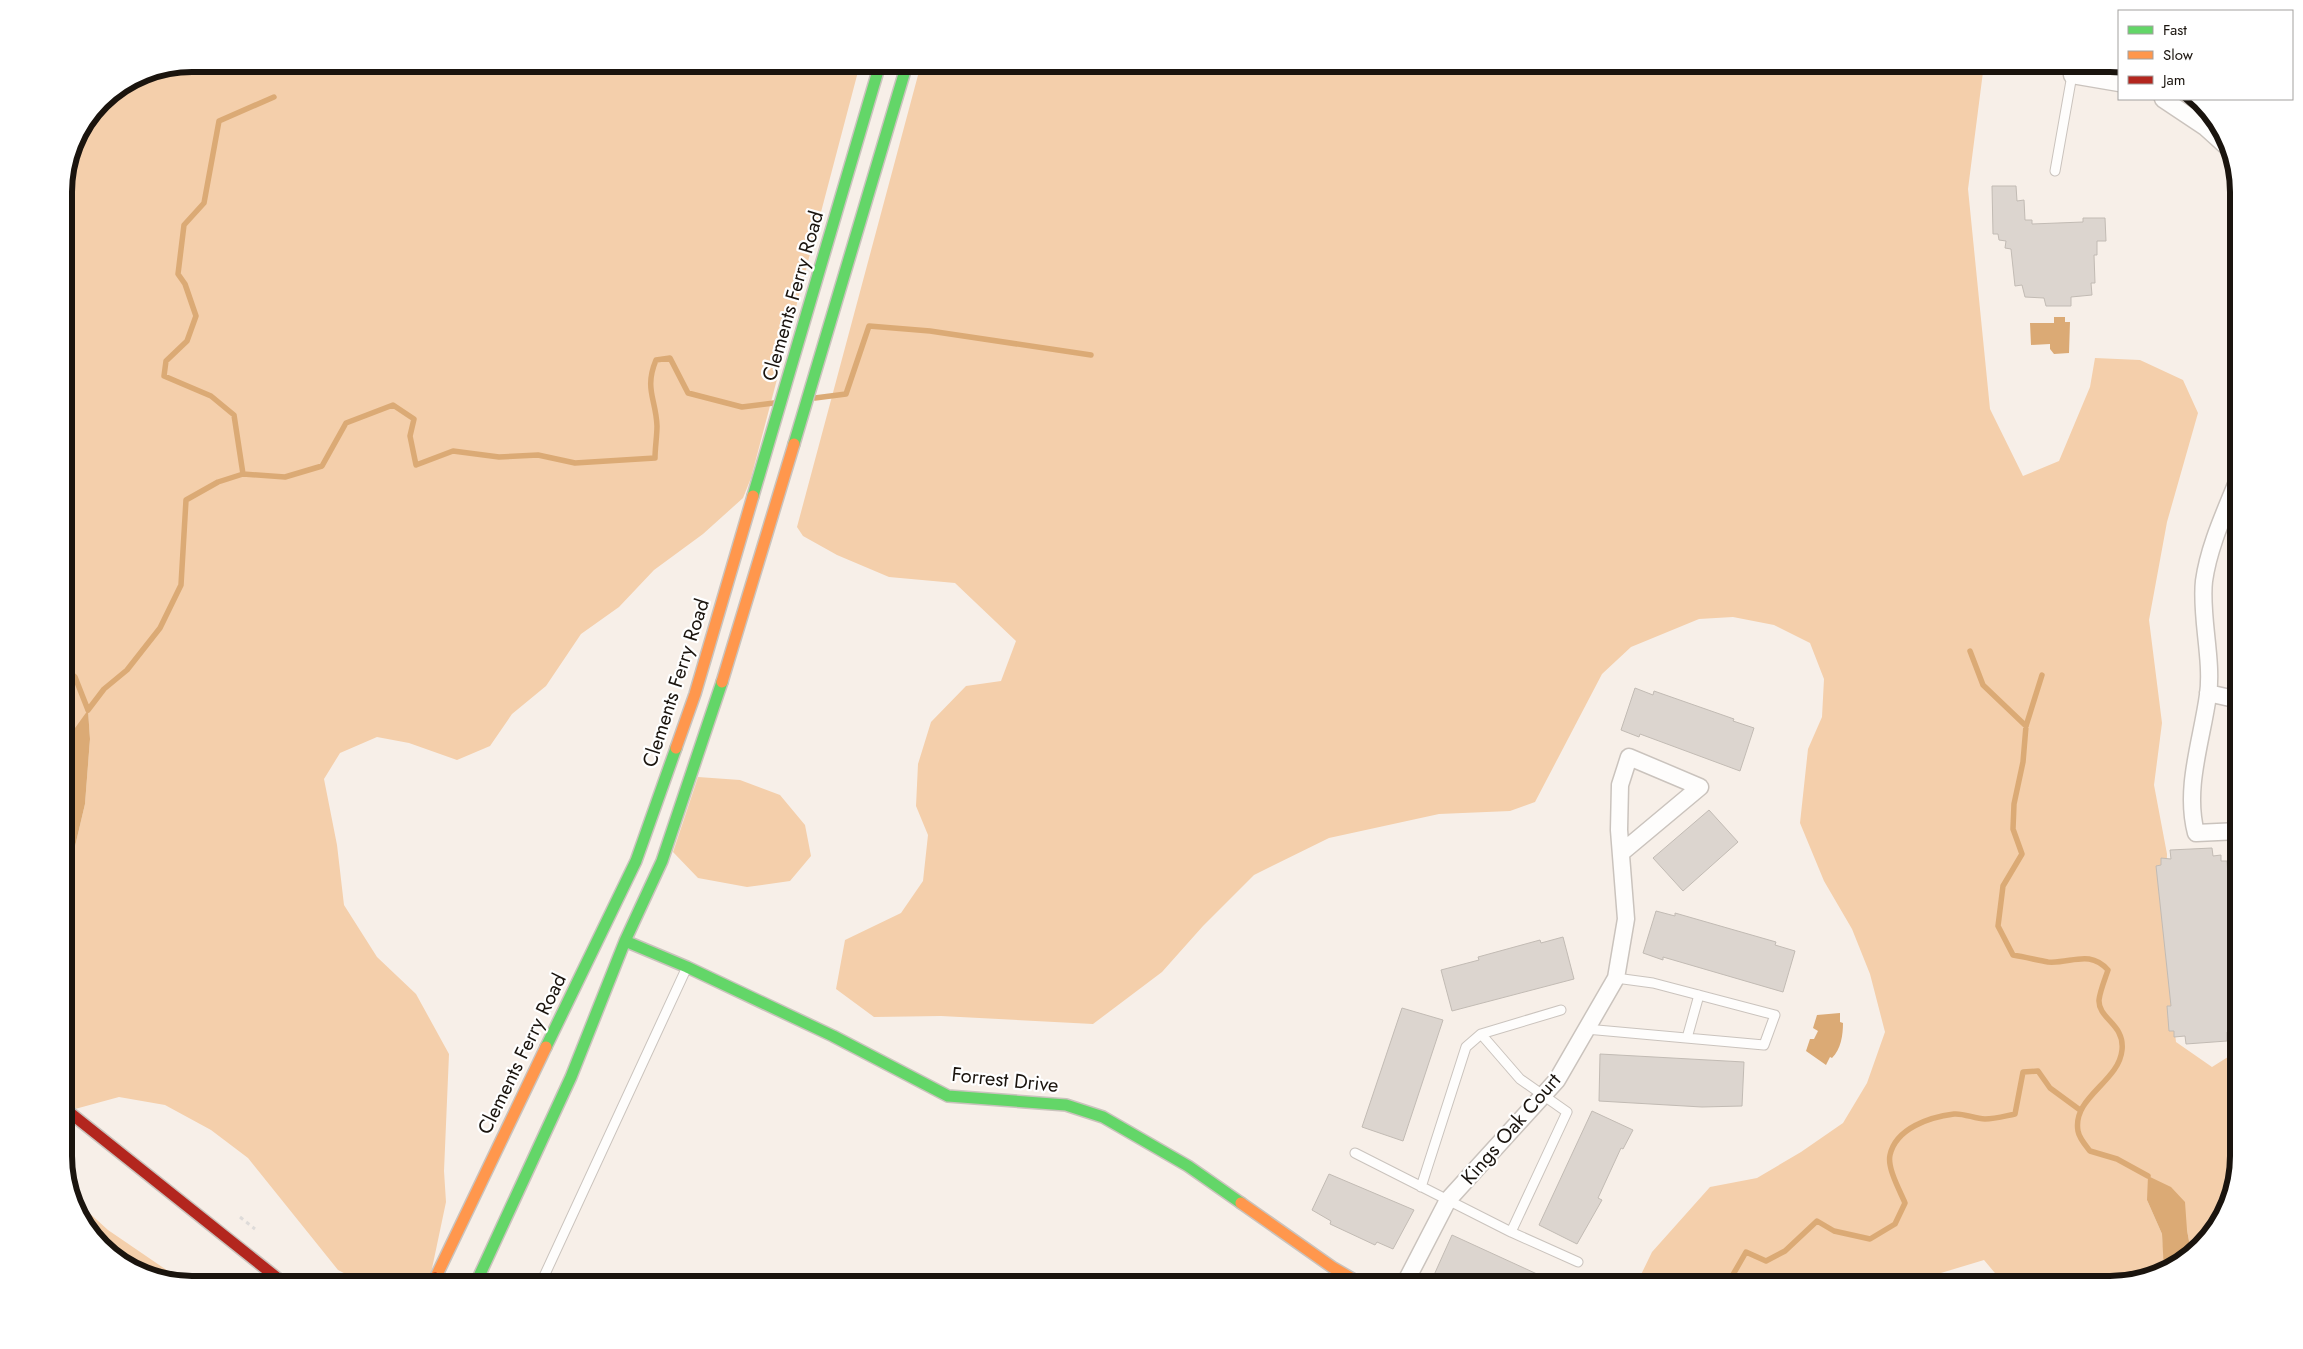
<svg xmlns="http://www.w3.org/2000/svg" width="2303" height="1349" viewBox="0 0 2303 1349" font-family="Jost,sans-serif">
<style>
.green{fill:#f4cfab}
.water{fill:#dbaa75}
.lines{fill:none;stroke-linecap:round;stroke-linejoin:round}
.stream{stroke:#dbaa75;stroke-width:5.5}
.building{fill:#dcd5cf;stroke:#c2bbb4}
.lane-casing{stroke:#cac3bd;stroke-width:11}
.street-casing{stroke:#cac3bd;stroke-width:19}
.fast-casing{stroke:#cac3bd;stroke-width:14}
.slow-casing{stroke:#cac3bd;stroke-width:14}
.jam-casing{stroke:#cac3bd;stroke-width:14}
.path{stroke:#dedbd9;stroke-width:3;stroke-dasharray:4 4;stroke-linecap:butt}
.lane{stroke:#fefdfc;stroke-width:9}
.street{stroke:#fefdfc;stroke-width:16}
.fast{stroke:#63d668;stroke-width:11}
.slow{stroke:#ff974d;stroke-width:11}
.jam{stroke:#b3261e;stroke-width:11}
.labels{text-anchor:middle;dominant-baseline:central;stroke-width:4.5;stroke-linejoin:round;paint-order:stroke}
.street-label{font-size:20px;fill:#1a140e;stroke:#fff}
.rim{fill:none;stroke:#1a140e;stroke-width:6}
</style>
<rect width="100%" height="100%" fill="#f7efe8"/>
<!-- green -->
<path class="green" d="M193,64H860L751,478L743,498L703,534L654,570L619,607L581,634L546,686L512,714L490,746L457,760L409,743L377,737L340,753L324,779L337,845L344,905L377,957L416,994L449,1054L444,1171L446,1202L430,1278L424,1285H367L338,1270L248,1158L211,1130L165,1105L119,1097L64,1112V893L85,804L90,739L88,711L70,781L64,817V185L74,143L102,101L144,73Z
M921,64H1984L1968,189L1990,409L2023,476L2059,461L2090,387L2095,358L2140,360L2183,380L2198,413L2167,522L2149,620L2162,723L2154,785L2167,854L2165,947L2176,1042L2212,1067L2239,1050V1156L2222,1220L2191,1252L2187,1230L2147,1200L2162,1234L2165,1270L2110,1285H2005L1984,1260L1931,1276L1918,1285H1636L1652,1252L1710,1187L1757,1178L1801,1152L1843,1123L1867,1083L1885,1032L1870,974L1852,929L1824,881L1800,823L1808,749L1822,717L1824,679L1810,643L1774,625L1733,617L1699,619L1631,647L1602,674L1535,802L1510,811L1439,814L1329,838L1254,875L1203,926L1162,972L1093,1024L941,1016L874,1017L836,989L845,940L901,913L923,881L928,835L916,806L918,764L931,722L966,686L1001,681L1016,641L955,583L889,577L837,555L803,536L797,527Z
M698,777L740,780L780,795L805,825L811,856L790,881L747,887L698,878L673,852Z
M76,1201L108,1230L187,1284L129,1268L85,1228Z"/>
<!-- water -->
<path class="water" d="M2054,317H2065V322H2070L2069,353L2054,354L2050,349V344L2031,345L2030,323H2054Z
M88,710L90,739L85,804L64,893V817L70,781L65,772L70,735Z
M1840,1013V1022L1843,1023C1843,1035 1841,1049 1832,1058L1830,1057L1826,1065L1806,1051L1810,1039H1814L1818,1031L1813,1028L1817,1015Z
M2148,1176L2171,1187L2185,1202L2187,1230L2191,1252L2175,1268L2164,1271L2162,1234L2147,1200Z"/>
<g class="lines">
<!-- stream -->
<path class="stream" d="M815,398L846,394L869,326L930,331L1091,355
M243,474L234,415L211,396L164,376L166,361L187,341L196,316L185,284L178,274L184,225L204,203L219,121L274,97
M1970,651L1983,685L2026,726
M64,667L75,677L88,710
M2042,675L2026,726L2023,762L2014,804L2013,829L2022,854L2003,886L1998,926L2013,955C2025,957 2037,960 2048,962C2071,964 2089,949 2108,970C2105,979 2100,991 2099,1000C2098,1019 2125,1024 2122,1050C2119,1082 2072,1097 2078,1131C2079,1138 2086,1146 2090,1151L2117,1159L2148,1176
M88,710L104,689L127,670L160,628L181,585L186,500L218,482L243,474L285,477L322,466L346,423L393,405L414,419L410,436L416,465L453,451L499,457L538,455L575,463L655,458C655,448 657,436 657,426C656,399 644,389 656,360L670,358L688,393L742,407L774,403
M1727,1285L1746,1252L1766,1261L1785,1251L1817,1221L1834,1231L1870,1239L1895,1224L1905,1203C1900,1191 1887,1168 1890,1155C1896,1128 1930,1117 1954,1114C1964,1113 1975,1119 1985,1119C1995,1119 2005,1116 2015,1114L2023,1072L2038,1071L2050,1088L2080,1110"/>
</g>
<!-- building -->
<path class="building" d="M1992,186H2016L2017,201L2024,200L2025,220H2032V224L2083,222V218H2105L2106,241H2097V255H2094L2095,283H2091L2092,295L2071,297V306H2046L2044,298L2025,297L2022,285L2015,286L2011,249L2005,248L2006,241L1999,240L1998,234H1993Z
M1635,688L1653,695L1654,691L1734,719L1733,721L1754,728L1740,771L1640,734L1639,737L1621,730Z
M1709,810L1738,842L1683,891L1653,858Z
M2212,848L2213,856L2221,855V861H2227L2237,1003H2239V1026H2235V1032H2227V1041L2186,1044L2185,1036L2174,1037V1031H2169L2167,1006H2171L2156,866L2161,865V858L2171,859L2170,850Z
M1656,911L1675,916V913L1776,942L1775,945L1795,951L1783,992L1663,957V960L1643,953Z
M1563,937L1574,979L1452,1011L1441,970L1479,960L1478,957L1540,940L1541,943Z
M1402,1008L1443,1020L1403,1141L1362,1127Z
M1600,1054L1744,1062L1742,1106L1702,1107L1599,1101Z
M1592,1111L1633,1130L1623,1149L1621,1148L1598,1198L1602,1200L1577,1244L1539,1225Z
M1329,1174L1414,1210L1393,1249L1377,1242L1375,1245L1330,1224L1331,1221L1312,1210Z
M1452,1235L1561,1285H1454L1434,1275Z"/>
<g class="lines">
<defs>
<path id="lane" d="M2055,171L2072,75
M1586,1029L1764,1045L1775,1015L1653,983L1616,978
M1481,1034L1561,1010
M1687,1038L1699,995
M1355,1153C1407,1179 1459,1206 1511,1232L1567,1112L1520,1079L1481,1034L1466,1047L1421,1187
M1511,1232L1578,1262
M540,1285L687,967"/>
<path id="street" d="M2071,64L2072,75L2119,83
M2163,99L2205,127L2226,146
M2239,477C2226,510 2209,545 2204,581C2200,615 2213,660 2208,695C2202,740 2184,788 2196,833L2239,831
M2208,693L2239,700
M1404,1285L1448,1200L1557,1080L1616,978L1626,919L1619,830L1620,785L1629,757L1700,787L1621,853"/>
<path id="fast" d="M794,444L907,64
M753,496L880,64
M625,941L687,967L833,1036L948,1096L1066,1105L1103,1117L1188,1166L1241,1203
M546,1047L636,861L676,748
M475,1285L571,1077L625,941L662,861L722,682"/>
<path id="slow" d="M722,682L794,444
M676,748L695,694L753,496
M1241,1203L1332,1267L1363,1285
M432,1285L546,1047"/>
<path id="jam" d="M64,1108L286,1285
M425,1285L435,1278"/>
</defs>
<!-- lane casing -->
<use href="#lane" class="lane-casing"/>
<!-- street casing -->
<use href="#street" class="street-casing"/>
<!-- fast casing -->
<use href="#fast" class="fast-casing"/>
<!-- slow casing -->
<use href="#slow" class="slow-casing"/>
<!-- jam casing -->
<use href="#jam" class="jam-casing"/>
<!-- path -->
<path class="path" d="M240,1217L255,1229"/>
<!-- lane -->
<use href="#lane" class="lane"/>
<!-- street -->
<use href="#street" class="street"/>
<!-- fast -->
<use href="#fast" class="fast"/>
<!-- slow -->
<use href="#slow" class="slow"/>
<!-- jam -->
<use href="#jam" class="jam"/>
</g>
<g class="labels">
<!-- street labels -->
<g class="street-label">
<text transform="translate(793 296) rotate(-74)">Clements Ferry Road</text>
<text transform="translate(676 683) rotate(-72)">Clements Ferry Road</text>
<text transform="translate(522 1054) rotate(-64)">Clements Ferry Road</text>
<text transform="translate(1005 1080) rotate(6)">Forrest Drive</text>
<text transform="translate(1511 1129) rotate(-49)">Kings Oak Court</text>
</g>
</g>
<!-- crop -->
<path d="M0 0H2303V1349H0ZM192 72H2110A120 120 0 0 1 2230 192V1156A120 120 0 0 1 2110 1276H192A120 120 0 0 1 72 1156V192A120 120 0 0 1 192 72Z" fill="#fff" fill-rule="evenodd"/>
<path class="rim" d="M192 72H2110A120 120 0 0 1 2230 192V1156A120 120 0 0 1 2110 1276H192A120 120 0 0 1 72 1156V192A120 120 0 0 1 192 72Z"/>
<!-- legend -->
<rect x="2118" y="10" width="175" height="90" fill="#ffffff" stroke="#a3a19f"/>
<rect x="2128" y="26" width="25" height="8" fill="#63d668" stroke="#a3a19f"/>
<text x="2163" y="35" font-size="15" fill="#1a140e">Fast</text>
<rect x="2128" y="51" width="25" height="8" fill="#ff974d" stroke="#a3a19f"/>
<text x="2163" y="60" font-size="15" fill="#1a140e">Slow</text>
<rect x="2128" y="76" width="25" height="8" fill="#b3261e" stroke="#a3a19f"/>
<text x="2163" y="85" font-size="15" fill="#1a140e">Jam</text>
</svg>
